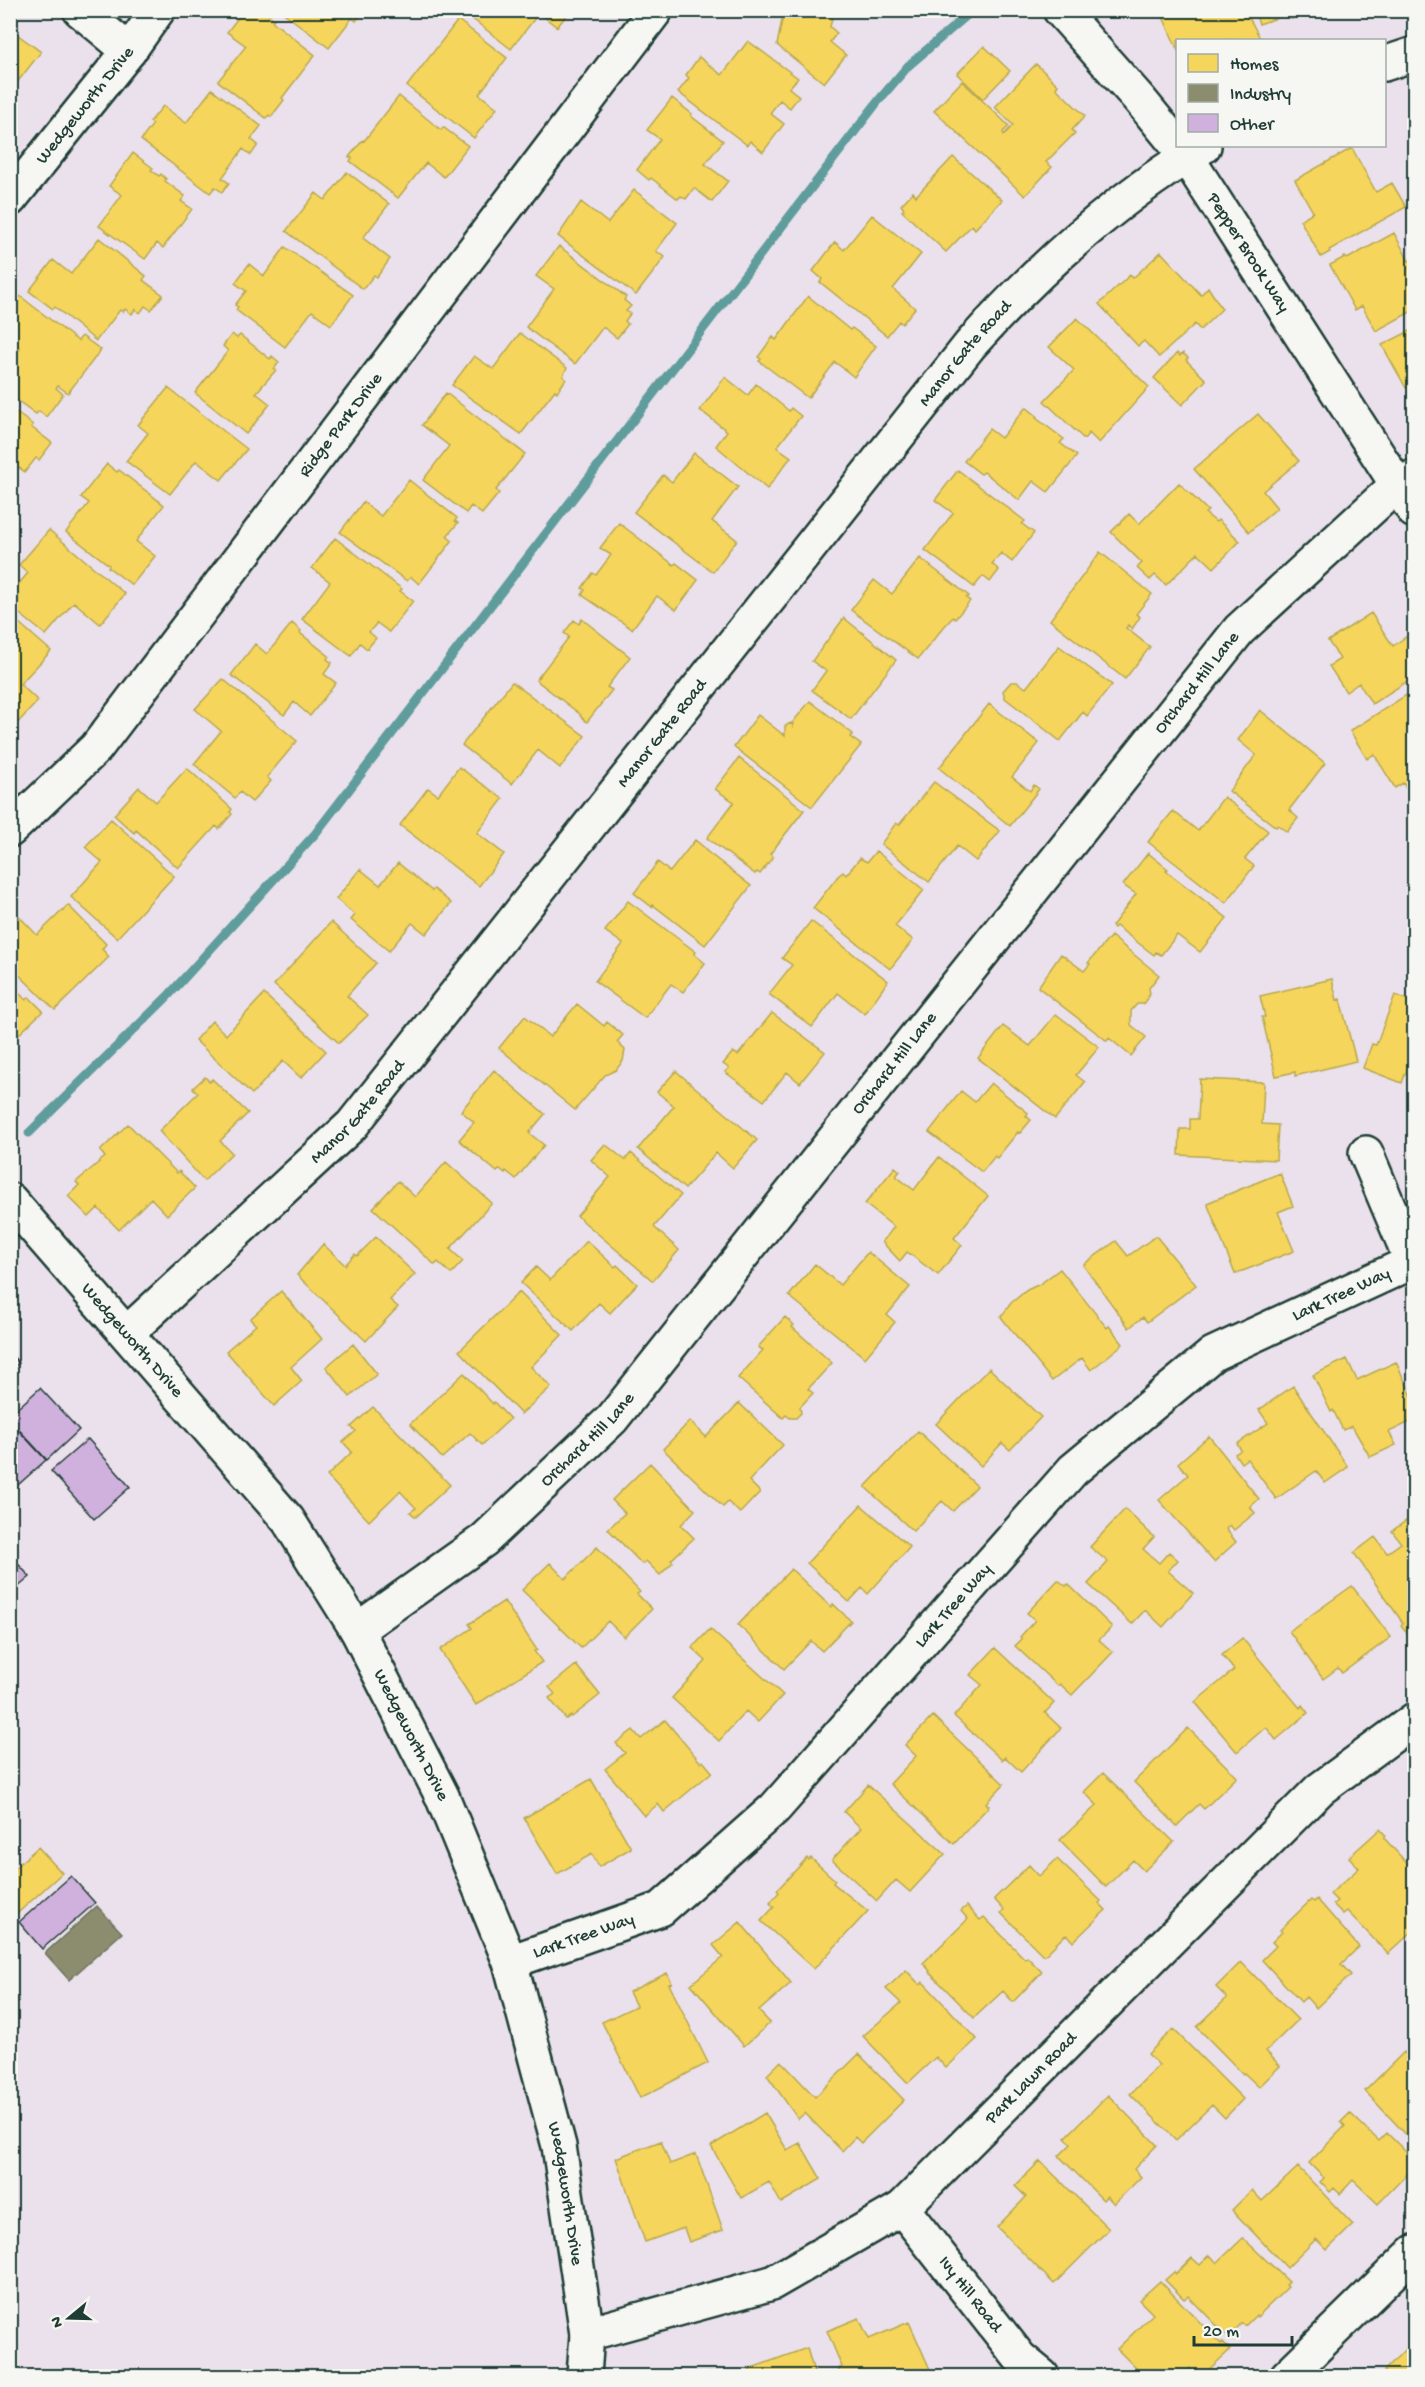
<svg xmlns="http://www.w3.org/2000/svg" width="1425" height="2387" viewBox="0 0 1425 2387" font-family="'Gochi Hand',sans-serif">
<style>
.homes{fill:#f6d55c;stroke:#b6a750;stroke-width:1.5}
.industry{fill:#8c8c6e;stroke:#6b745d;stroke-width:1.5}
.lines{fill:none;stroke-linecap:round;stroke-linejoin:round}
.stream{stroke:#5f9c9c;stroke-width:9}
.building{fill:#d0b1de;stroke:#1f3d34;stroke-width:1.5}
.minor-casing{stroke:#1f3d34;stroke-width:38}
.minor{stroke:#f6f6f2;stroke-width:33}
.labels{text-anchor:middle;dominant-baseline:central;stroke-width:6;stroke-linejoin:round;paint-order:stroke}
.street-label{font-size:18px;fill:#1f3d34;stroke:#f6f6f2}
</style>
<rect width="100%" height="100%" fill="#ebe1ec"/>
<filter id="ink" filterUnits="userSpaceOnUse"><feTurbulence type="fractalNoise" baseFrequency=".0167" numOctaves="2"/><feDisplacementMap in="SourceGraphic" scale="12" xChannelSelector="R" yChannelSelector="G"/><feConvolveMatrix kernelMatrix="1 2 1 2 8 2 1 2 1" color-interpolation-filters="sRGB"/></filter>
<g filter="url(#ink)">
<!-- homes -->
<path class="homes" d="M244,10H262L274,19L272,21L315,55L282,98L284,100L271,117L269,115L266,118L218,81L246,46L227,32Z
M280,10H368L364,15L362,13L356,21L352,18L329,48Z
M461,10H571L557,27L539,13L511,49Z
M784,10H834L830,27L837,33L830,42L846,55L824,83L777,45Z
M1160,10H1245L1261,40H1178V51Z
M1254,10H1318L1291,19L1289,14L1259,24Z
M458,20L507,58L479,94L497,108L474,138L407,86Z
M10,29L41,52L15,85L10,83Z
M748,41L798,78L789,88L799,96L790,108L780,100L770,113L784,124L763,152L750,141L747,145L678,92L689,78L686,75L699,57L722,75Z
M984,46L1010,71L983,99L957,74Z
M1036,64L1058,85L1056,88L1085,116L1072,130L1075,133L1046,162L1052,167L1025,196L934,111L962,81L1009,126L1003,132L1004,135L1013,125L995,107Z
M212,89L261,126L251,139L258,145L251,155L243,149L222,178L229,183L222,192L215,187L210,193L141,140L153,124L150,122L163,106L186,123Z
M399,96L441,130L443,127L468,146L444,177L426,163L398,198L350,161L352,158L349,157L363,140L364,141Z
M672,98L692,114L691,116L723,141L705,164L728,181L712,202L694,188L686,199L681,196L678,199L651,178L649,180L637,170L660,139L647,130Z
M1352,148L1376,192L1392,183L1406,207L1329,250L1330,252L1321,257L1300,220L1313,212L1295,180Z
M133,153L153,168L151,170L159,176L161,174L166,179L165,181L185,196L181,201L192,209L163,248L157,243L145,259L99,226L122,195L109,186Z
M953,157L1002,200L975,229L972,225L946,252L902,211L904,209L901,205L913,192L916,196Z
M347,172L389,204L363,238L390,259L377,277L374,275L363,289L286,231L316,193L325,200Z
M634,190L677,223L656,251L665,257L636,295L558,236L581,202L608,223Z
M872,215L921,254L893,289L915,308L902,324L899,321L887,336L820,282L822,279L813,271L835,242L844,250Z
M1394,233L1409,261L1414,258V310L1376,331L1362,306L1355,310L1330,265L1345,257L1347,259Z
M99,238L146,276L143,280L163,295L151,310L145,306L140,313L135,309L132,314L125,309L123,312L120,310L96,341L55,307L53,309L29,291L53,260L71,274Z
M559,246L626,297L624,300L631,306L626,311L630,314L625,321L628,324L617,338L603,327L575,364L526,327L554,289L536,276Z
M285,247L353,295L331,325L312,311L285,347L236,310L238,307L235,305L246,291L235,283L249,264L264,276Z
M1161,252L1201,295L1208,287L1222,309L1200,330L1195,324L1159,357L1144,341L1138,346L1099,304L1130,275L1133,278Z
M20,296L78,341L82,336L101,350L68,393L58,386L56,388L63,394L46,417L39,411L36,414L10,395V360L20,348L10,341V308Z
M808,296L850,330L852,328L876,346L854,377L835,362L808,398L759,361L761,359L758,357L773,337L776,340Z
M1077,318L1149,387L1099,443L1089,433L1084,439L1044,401L1074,370L1049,347Z
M1414,329V383L1406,388L1382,345Z
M520,333L567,368L563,376L566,379L557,392L555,390L521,434L452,385L474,356L493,369Z
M232,334L237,338L240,335L270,359L272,356L279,362L274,369L276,370L256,393L270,404L246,434L195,393L228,351L223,346Z
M1177,353L1180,356L1183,353L1188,358L1186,360L1206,380L1182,405L1154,378Z
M725,377L748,395L756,384L789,411L791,408L801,416L777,447L791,457L767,489L716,446L727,431L700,410Z
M168,388L247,449L221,480L196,461L170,494L126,461L148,433L138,425Z
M446,393L525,454L496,490L499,493L482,514L471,506L466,513L423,480L449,446L422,425Z
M1026,407L1037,416L1036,418L1064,439L1060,443L1077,456L1048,492L1033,481L1019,500L984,472L981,474L964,461L989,429L1001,438Z
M10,408L33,425L31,427L52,443L39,460L36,458L25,472L10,461Z
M1258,414L1299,461L1263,491L1277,508L1249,532L1194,469Z
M694,453L738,487L712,521L737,540L713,572L634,512L663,475L672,482Z
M107,464L117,472L119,470L164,505L136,541L155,556L132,585L108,567L109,565L66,532L89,503L81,497Z
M958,470L1025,521L1022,524L1034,533L1012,562L1001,553L992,564L999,570L990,582L983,576L974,587L925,550L953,513L935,500Z
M409,480L457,518L455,521L458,523L447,536L452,541L419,584L411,577L407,581L340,532L363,502L381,516Z
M1179,483L1208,511L1205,513L1216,522L1218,520L1240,541L1214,568L1198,553L1166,585L1155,575L1150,580L1137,568L1142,563L1111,532L1129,514L1139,524Z
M619,523L674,565L676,563L698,580L676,610L657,596L632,629L582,595L585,590L582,588L593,573L596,575L611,555L600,548Z
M49,530L125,594L100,624L74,602L46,635L10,606V594L28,573L19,565Z
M335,538L402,589L400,591L413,601L389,632L377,623L369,632L376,638L367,649L360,643L351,656L302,619L330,582L312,568Z
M1100,552L1152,594L1136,614L1140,617L1132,629L1128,625L1126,628L1150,647L1125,679L1050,620Z
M920,558L969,596L966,598L970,601L955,619L953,617L942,629L918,659L851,610L874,580L892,594Z
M1371,613L1393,646L1407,636L1414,648V679L1410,682L1409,680L1372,704L1359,683L1346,692L1329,666L1340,659L1328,641Z
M10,615L51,651L20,684L38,701L12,729Z
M844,618L896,660L851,719L812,690L826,671L812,661Z
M582,619L630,657L607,687L612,690L587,722L580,716L581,715L536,680L569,637L564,633L574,620L579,624Z
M292,623L301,631L300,633L329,656L327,659L332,663L324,674L336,683L310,716L294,702L284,715L231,675L255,644L267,654Z
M1059,646L1112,685L1087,716L1083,712L1060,741L1005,698L1003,691L1011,682H1017L1026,688Z
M223,679L297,741L267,777L271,781L252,802L240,792L235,798L194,764L221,731L195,709Z
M512,682L585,736L560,768L538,750L512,784L462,745Z
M1414,690V790L1409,793L1403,783L1395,788L1374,754L1367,759L1350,731Z
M810,701L853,734L850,737L861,745L812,807L734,747L758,715L785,736V726L791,723L793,726V722Z
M989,704L1039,743L1012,777L1030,791L1034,785L1039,789L1010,826L939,768Z
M1260,710L1325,763L1289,810L1298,818L1287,832L1278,825L1276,827L1229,791L1256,755L1238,740Z
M739,758L804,810L770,854L773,857L760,874L757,872L755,874L707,838L734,802L715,789Z
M459,767L503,799L477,833L504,854L479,886L400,825L428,788L438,795Z
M187,768L232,809L230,812L232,814L219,829L216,826L178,868L136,830L134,833L114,815L139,787L156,802Z
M934,782L1000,831L976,861L957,846L929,882L881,844L896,823L899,825Z
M1224,797L1268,831L1245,859L1254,866L1226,903L1148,842L1173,811L1198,831Z
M111,819L174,876L117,938L71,897L102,862L85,847Z
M695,840L706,849L705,850L751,886L705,945L653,905L652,907L634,893L658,862L670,872Z
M876,851L924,890L895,926L913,940L890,969L813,908L838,876L843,872L846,875L860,858L867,862Z
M1148,853L1168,869L1166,871L1227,918L1200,952L1177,935L1161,955L1156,952L1154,955L1116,926L1114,928L1112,926L1136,894L1123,885Z
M398,863L432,891L434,889L451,903L426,934L412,923L389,951L351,920L355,915L336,899L360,869L380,885Z
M628,901L696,952L694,954L705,963L683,992L671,984L645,1018L595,981L623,944L605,931Z
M68,905L106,944L102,949L109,957L55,1010L10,966V916L15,912L37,935Z
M811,921L888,981L865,1014L838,993L812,1027L769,994L792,965L782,958Z
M331,922L376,963L347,996L368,1015L339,1043L274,985Z
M1111,936L1159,975L1149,988L1150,994L1143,1004H1137L1131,1011V1025L1146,1037L1131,1056L1109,1038L1107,1041L1038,987L1061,954L1084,971L1090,964L1088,963Z
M1332,979L1337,1000L1340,999L1356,1061L1295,1076V1072L1276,1076L1262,1017H1265L1260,996Z
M10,984L26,1000L29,997L43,1011L10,1043Z
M264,994L326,1051L301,1078L283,1061L252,1094L195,1040L212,1021L226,1035Z
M1395,995L1414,1002V1071L1407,1069L1402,1083L1363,1068L1372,1044L1376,1045Z
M577,1004L604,1026L607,1022L623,1035L617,1042L625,1050L623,1061L616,1070L605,1075L575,1110L499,1048L525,1016L550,1037Z
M772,1013L825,1052L800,1083L787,1072L764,1101L725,1072L729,1068L723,1064L733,1052L738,1055Z
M1056,1014L1099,1047L1076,1075L1085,1082L1055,1119L978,1058L1003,1026L1030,1046Z
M494,1070L545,1114L529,1133L544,1145L516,1179L506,1171L505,1173L500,1169L497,1172L459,1140L474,1122L461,1111Z
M676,1071L757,1140L733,1168L716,1153L685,1189L638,1149L674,1106L657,1092Z
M205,1077L210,1082L212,1079L248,1113L220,1141L232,1153L204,1181L159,1131L198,1093L193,1088Z
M1200,1079L1264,1082L1262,1124L1278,1125L1276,1160L1179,1155L1180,1129H1190V1119H1198Z
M991,1083L1028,1113L1026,1116L1031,1120L1020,1133L1018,1132L997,1158L995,1156L982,1172L929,1132L961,1091L975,1102Z
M128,1124L177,1173L179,1171L195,1188L167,1215L151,1198L119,1230L98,1208L89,1217L68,1196L79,1185L76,1182L105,1157L100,1151Z
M605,1144L625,1160L631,1153L681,1195L654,1227L679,1250L653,1281L577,1216L610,1177L591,1160Z
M939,1157L988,1196L954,1238L962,1245L938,1275L907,1252L900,1261L882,1242L894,1227L865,1204L895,1167L900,1171L896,1176L914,1190Z
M446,1162L492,1203L450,1249L463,1261L451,1274L438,1262L435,1265L373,1208L398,1181L415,1197Z
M1280,1173L1293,1206L1278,1212L1294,1251L1235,1274L1207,1203Z
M1156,1236L1196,1285L1147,1322L1143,1317L1129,1328L1083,1265L1116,1241L1128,1256Z
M376,1237L415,1274L390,1300L398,1307L366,1341L297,1275L323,1244L345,1265L355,1254L357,1256Z
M587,1241L615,1267L617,1265L637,1284L610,1313L599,1303L573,1331L521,1283L536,1267L550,1280Z
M868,1252L910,1287L887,1315L895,1322L865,1358L789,1296L815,1264L840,1285Z
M1060,1269L1107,1328L1109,1326L1123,1344L1091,1370L1082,1358L1052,1381L1001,1317L1011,1303L1027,1290L1040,1284Z
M281,1291L322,1339L291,1367L302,1381L274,1406L226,1351L256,1325L250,1319Z
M519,1292L562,1335L531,1367L551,1387L521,1414L459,1351Z
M785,1317L794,1325L792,1327L832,1363L808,1389L813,1393L800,1407L801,1413L796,1418H790L786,1415L783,1418L738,1378L763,1350L758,1347Z
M353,1344L377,1374L350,1397L326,1367Z
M1347,1359L1357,1380L1396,1362L1414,1401V1420L1389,1432L1396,1445L1370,1457L1352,1426L1343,1430L1333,1410L1331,1412L1313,1375Z
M989,1368L1041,1417L1010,1450L1002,1443L981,1466L936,1424Z
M464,1373L493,1404L494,1402L510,1419L482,1445L470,1433L442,1458L410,1424Z
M1293,1386L1348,1467L1325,1483L1316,1471L1276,1499L1247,1459L1241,1463L1235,1454L1241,1450L1237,1444L1268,1423L1259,1410Z
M739,1403L783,1445L749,1481L760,1492L740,1513L728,1502L723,1507L663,1449L690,1421L706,1437Z
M373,1407L450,1485L416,1517L410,1512L416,1508L400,1491L369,1521L327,1476L352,1452L343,1442L356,1431L351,1427Z
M918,1431L977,1486L953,1511L942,1501L913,1531L865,1487Z
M1209,1436L1259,1499L1250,1507L1255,1513L1234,1530L1230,1525L1226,1529L1236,1542L1214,1562L1159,1500L1188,1475L1178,1463Z
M650,1463L695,1510L681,1525L694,1538L671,1560L673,1562L660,1575L646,1561L642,1564L608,1529L625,1513L612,1500Z
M861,1505L910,1547L868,1594L862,1588L849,1602L807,1563Z
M1125,1509L1154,1537L1143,1549L1159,1563L1169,1552L1178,1560L1168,1571L1193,1593L1163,1627L1145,1610L1132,1624L1088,1584L1108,1562L1090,1547Z
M1414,1515V1629L1408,1634L1401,1625L1403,1623L1354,1553L1375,1537L1387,1553L1401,1543L1392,1531Z
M597,1547L640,1592L637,1594L652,1609L624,1637L608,1621L581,1648L522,1590L550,1563L565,1579Z
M791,1569L831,1607L833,1604L851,1621L822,1651L811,1641L784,1669L738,1625Z
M1058,1580L1066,1586L1068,1584L1112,1627L1099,1640L1113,1652L1072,1695L1060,1684L1058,1686L1015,1646L1022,1639L1020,1637L1035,1620L1027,1613Z
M1352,1586L1391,1637L1342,1673L1338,1668L1323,1679L1289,1631Z
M504,1601L537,1650L534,1651L542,1662L476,1705L440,1650L472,1628L469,1624Z
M710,1629L783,1695L758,1722L746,1711L719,1741L672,1698L706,1661L692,1648Z
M1242,1638L1300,1708L1302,1705L1308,1713L1276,1740L1266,1727L1237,1752L1195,1702L1234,1670L1222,1655Z
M995,1648L1054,1703L1045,1713L1061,1728L1021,1772L1005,1757L1002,1760L954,1716L982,1685L970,1675Z
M576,1665L600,1695L572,1717L571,1716L566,1719L549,1698L555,1694L549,1687Z
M933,1716L1004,1784L986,1803L989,1806L954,1844L890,1784L916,1756L905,1745Z
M665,1720L701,1763L703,1761L712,1772L664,1812L658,1804L644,1816L605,1769L625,1753L616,1743L633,1730L641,1739Z
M1188,1728L1237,1777L1204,1809L1199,1804L1177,1826L1134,1782Z
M1103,1773L1174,1842L1144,1871L1133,1860L1106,1887L1060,1840L1097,1805L1084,1792Z
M591,1779L631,1848L599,1867L592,1854L557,1874L524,1818Z
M868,1785L945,1854L910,1892L896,1880L877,1901L832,1860L861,1828L844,1812Z
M1414,1826V1840L1407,1831Z
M1380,1829L1386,1836L1384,1838L1414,1871V1930L1388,1954L1347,1911L1343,1914L1333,1904L1337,1901L1330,1894L1359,1868L1349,1857Z
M38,1847L62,1873L10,1920V1872Z
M807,1858L809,1860L811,1858L835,1880L833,1883L868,1911L814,1969L761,1921L774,1907L770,1903L779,1892L777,1890Z
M1057,1859L1101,1901L1099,1903L1106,1910L1073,1942L1067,1935L1064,1936L1044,1956L1001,1913L1004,1910L994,1899L1029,1865L1039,1876Z
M1317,1899L1359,1947L1341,1964L1351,1975L1316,2008L1306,1997L1301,2002L1262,1960L1276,1946L1272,1942L1282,1932L1280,1930L1311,1900L1314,1902Z
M967,1906L980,1920L984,1917L1025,1959L1027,1957L1042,1972L1013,2002L1003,1991L974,2018L929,1972L930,1971L923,1963L968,1919L961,1911Z
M740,1922L791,1983L759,2011L770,2023L744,2046L691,1984L723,1957L713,1945Z
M1241,1962L1298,2020L1266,2051L1280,2066L1259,2087L1244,2073L1243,2074L1197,2027L1227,1998L1216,1987Z
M906,1970L920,1985L923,1982L977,2039L946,2068L936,2057L908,2083L863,2036L901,2003L886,1989Z
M667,1973L672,1983L669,1984L708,2063L640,2098L602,2022L636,2006L629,1992Z
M1173,2029L1243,2099L1225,2118L1212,2105L1176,2140L1130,2094L1159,2065L1148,2054Z
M1414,2050V2143L1365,2091L1404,2052L1408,2056Z
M859,2054L904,2100L861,2143L855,2137L842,2151L805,2113L798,2119L767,2075L781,2061L815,2097Z
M1108,2095L1157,2145L1134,2169L1141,2177L1114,2204L1107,2196L1103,2200L1059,2156L1071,2144L1065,2138Z
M765,2113L787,2150L800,2143L821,2179L781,2203L769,2182L741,2198L711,2146Z
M1350,2113L1379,2141L1387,2133L1414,2160V2167L1378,2204L1353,2180L1340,2194L1334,2188L1330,2192L1320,2182L1324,2178L1309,2163L1345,2126L1341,2122Z
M661,2141L670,2164L696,2154L723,2230L689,2242L684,2228L645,2242L616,2158Z
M1040,2161L1109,2229L1054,2284L997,2227L1026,2197L1015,2186Z
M1298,2167L1353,2225L1327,2250L1316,2239L1287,2268L1232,2210L1252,2190L1262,2201Z
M1243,2238L1289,2282L1286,2285L1288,2287L1257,2317L1256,2315L1245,2326L1242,2323L1228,2337L1188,2296L1184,2299L1165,2280L1174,2272L1176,2274L1192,2258L1200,2265L1210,2255L1217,2263Z
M1160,2281L1221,2344L1222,2342L1230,2350L1202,2376H1198L1190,2368L1181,2376H1144L1117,2349L1153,2314L1139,2300Z
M859,2318L869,2339L909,2322L933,2376H841L838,2369L842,2367L827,2331Z
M1413,2341L1414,2376H1390L1384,2371Z
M807,2348L815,2376H740L751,2373L749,2369Z
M711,2373L712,2376H689Z"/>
<!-- industry -->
<path class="industry" d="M97,1906L122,1933L69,1980L45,1953Z"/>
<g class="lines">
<!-- stream -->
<path class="stream" d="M29,1133L168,996L315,834L879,100L908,66L973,10"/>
</g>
<!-- building -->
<path class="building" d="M10,1353L19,1363L10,1371Z
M40,1388L79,1430L47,1460L10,1420V1415Z
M10,1421L46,1460L10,1492Z
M88,1439L130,1487L94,1519L51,1471Z
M10,1555L30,1577L10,1594Z
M71,1876L95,1903L42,1949L19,1922Z"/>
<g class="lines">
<defs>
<g id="minor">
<path d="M80,10L129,51"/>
<path id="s1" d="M1060,10L1140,100L1186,156L1414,511"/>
<path d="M1384,64L1414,54"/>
<path id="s2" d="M10,199L129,51L158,10"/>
<path id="s3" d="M10,830L96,748L656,10"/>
<path d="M1366,1153L1414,1267"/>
<path id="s4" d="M10,1200L288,1520L357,1630L442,1796L510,1962L559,2146L587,2334L584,2376"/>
<path id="s5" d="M127,1333L352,1125L970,345C1039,268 1115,199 1204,146"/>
<path id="s6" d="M357,1630L484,1540L612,1419L1239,630L1397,485L1414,477"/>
<path id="s7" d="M510,1962L661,1909L775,1808L1073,1470L1213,1354L1412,1262"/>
<path id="s8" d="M902,2208L1020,2358L1042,2376"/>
<path id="s9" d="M587,2334L772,2283L902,2208L1320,1789L1414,1720"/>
<path d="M1287,2376L1414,2252"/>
</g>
</defs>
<!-- minor casing -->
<use href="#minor" class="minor-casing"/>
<!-- minor -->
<use href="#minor" class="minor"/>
</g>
</g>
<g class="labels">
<!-- street labels -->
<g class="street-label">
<text stroke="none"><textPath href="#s2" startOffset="120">Wedgeworth Drive</textPath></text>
<text stroke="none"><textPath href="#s1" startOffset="308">Pepper Brook Way</textPath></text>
<text stroke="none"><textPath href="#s5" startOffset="1292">Manor Gate Road</textPath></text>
<text stroke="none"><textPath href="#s3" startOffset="524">Ridge Park Drive</textPath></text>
<text stroke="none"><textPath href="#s6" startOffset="1272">Orchard Hill Lane</textPath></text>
<text stroke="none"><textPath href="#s5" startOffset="806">Manor Gate Road</textPath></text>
<text stroke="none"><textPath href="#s6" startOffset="786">Orchard Hill Lane</textPath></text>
<text stroke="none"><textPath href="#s5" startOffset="320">Manor Gate Road</textPath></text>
<text stroke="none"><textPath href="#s7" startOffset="1086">Lark Tree Way</textPath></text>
<text stroke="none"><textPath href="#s4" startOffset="186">Wedgeworth Drive</textPath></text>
<text stroke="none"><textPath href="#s6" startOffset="300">Orchard Hill Lane</textPath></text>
<text stroke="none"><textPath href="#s7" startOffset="582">Lark Tree Way</textPath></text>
<text stroke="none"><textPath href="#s4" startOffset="672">Wedgeworth Drive</textPath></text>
<text stroke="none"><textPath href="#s7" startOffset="78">Lark Tree Way</textPath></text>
<text stroke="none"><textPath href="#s9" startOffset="525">Park Lawn Road</textPath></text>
<text stroke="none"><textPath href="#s4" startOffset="1158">Wedgeworth Drive</textPath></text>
<text stroke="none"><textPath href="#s8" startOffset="110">Ivy Hill Road</textPath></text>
</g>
</g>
<!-- margin -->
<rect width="1425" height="2387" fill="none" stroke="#f6f6f2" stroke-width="36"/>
<rect x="18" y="18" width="1389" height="2351" fill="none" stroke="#1f3d34" stroke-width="2" filter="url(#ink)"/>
<!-- legend -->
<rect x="1176" y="39" width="210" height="108" fill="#f6f6f2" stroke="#a0aca6" stroke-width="1.5"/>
<rect x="1188" y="54" width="30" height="18" fill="#f6d55c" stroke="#a0aca6" stroke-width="1.5"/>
<text x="1230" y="69" font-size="18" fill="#1f3d34">Homes</text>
<rect x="1188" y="84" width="30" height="18" fill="#8c8c6e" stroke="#a0aca6" stroke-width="1.5"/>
<text x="1230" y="99" font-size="18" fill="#1f3d34">Industry</text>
<rect x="1188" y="114" width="30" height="18" fill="#d0b1de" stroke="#a0aca6" stroke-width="1.5"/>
<text x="1230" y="129" font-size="18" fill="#1f3d34">Other</text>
<!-- north arrow -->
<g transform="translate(69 2318) rotate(251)" stroke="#f6f6f2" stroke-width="4.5" paint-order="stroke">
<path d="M0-4.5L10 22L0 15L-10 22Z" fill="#1f3d34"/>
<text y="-9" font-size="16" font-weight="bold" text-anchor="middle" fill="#1f3d34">N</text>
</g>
<!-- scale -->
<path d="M1194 2336v9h98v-9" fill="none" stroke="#1f3d34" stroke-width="3"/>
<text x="1203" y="2336" font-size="18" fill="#1f3d34" stroke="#f6f6f2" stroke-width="4.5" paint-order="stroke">20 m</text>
</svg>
